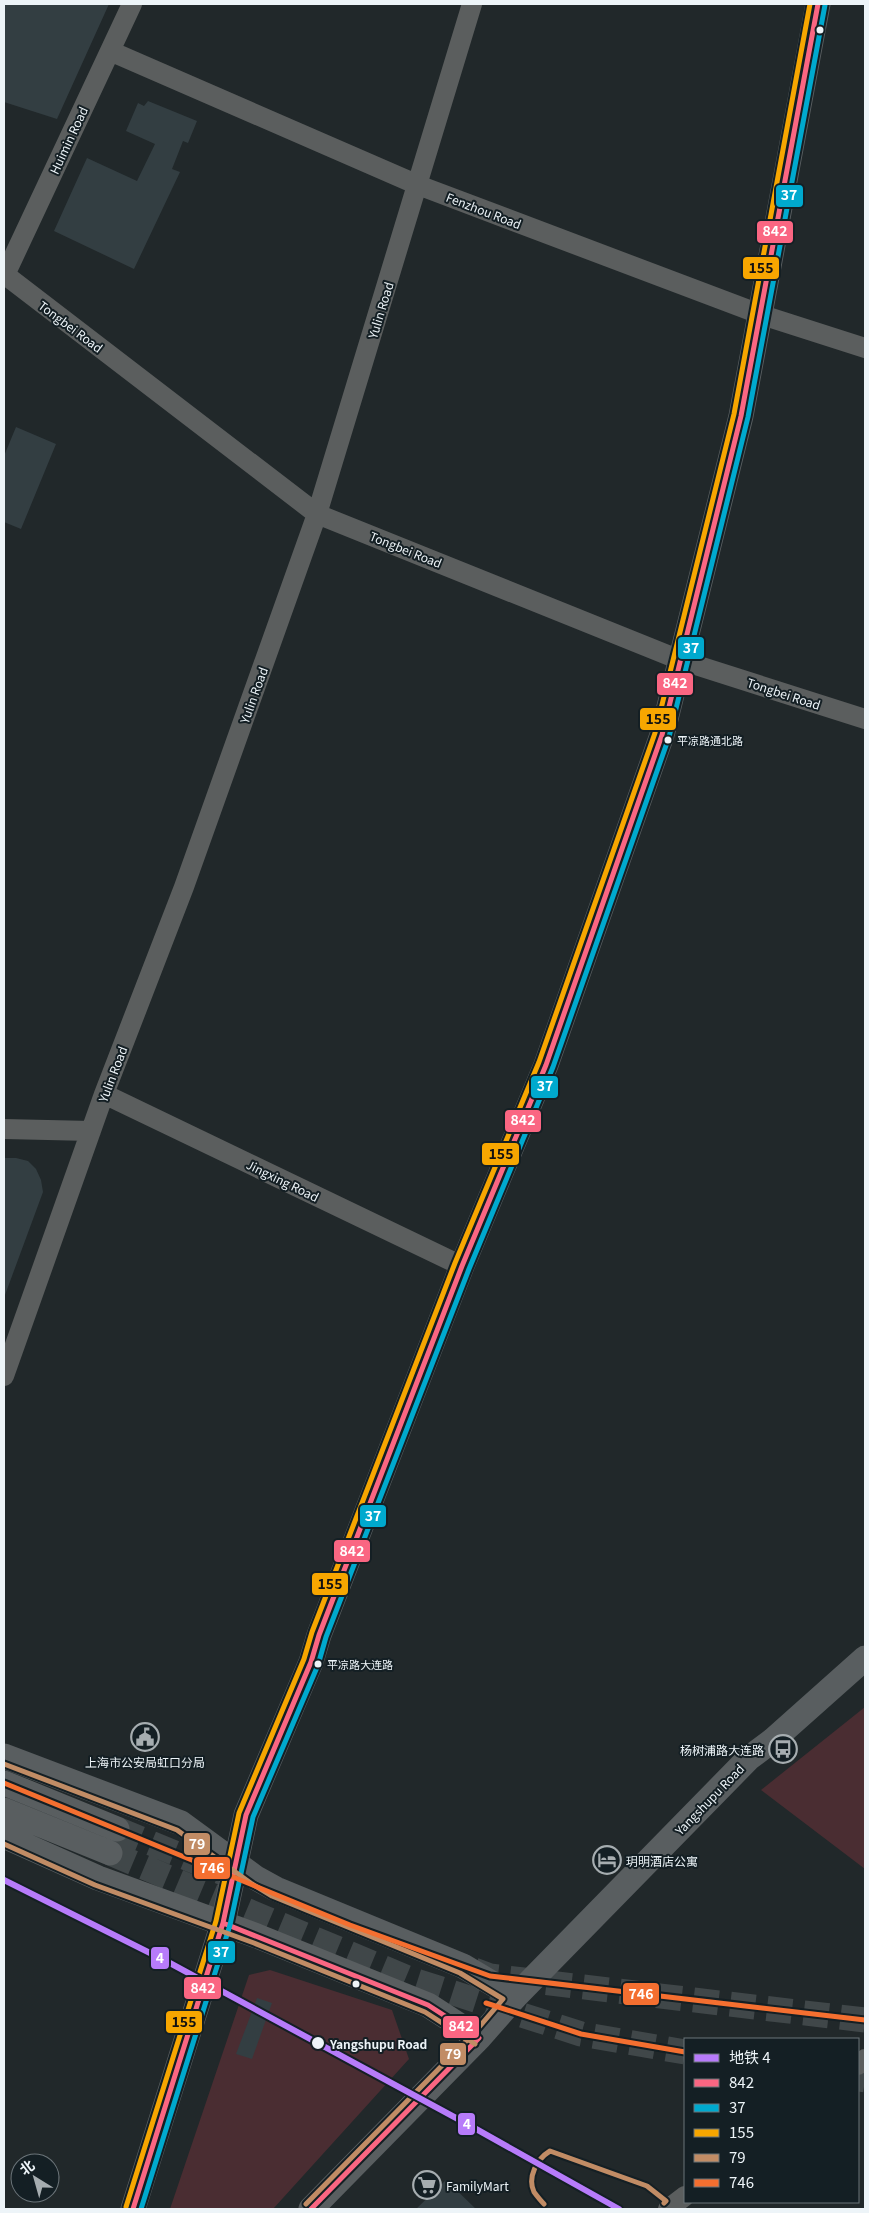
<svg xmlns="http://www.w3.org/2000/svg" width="869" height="2213" viewBox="0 0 869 2213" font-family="Georgia,'Noto Sans SC',serif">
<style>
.green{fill:#4a2d32}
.building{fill:#333e42}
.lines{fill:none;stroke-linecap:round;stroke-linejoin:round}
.major-tunnel{stroke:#404749;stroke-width:25;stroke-dasharray:25 12;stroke-linecap:butt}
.minor{stroke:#5b5e5e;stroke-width:20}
.major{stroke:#595e60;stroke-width:25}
.bus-1-casing{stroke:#141f24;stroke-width:9}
.bus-2-casing{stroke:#141f24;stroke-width:9}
.bus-3-casing{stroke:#141f24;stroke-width:9}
.bus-4-casing{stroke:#141f24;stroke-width:9}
.bus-5-casing{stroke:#141f24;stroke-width:9}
.bus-1{stroke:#fa6682;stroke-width:5}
.bus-2{stroke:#00a9ce;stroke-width:5}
.bus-3{stroke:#f7a600;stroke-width:5}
.bus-4{stroke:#c18c65;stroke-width:5}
.bus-5{stroke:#f46f30;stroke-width:5}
.metro-1-casing{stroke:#141f24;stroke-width:10}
.metro-1{stroke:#b77bfa;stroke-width:6}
.bus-dot{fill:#edf4f8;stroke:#141f24;stroke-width:2}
.labels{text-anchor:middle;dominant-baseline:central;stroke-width:4;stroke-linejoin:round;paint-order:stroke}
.bus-label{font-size:11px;fill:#edf4f8;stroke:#141f24;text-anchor:start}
.street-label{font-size:12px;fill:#edf4f8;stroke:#141f24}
.poi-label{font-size:12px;fill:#edf4f8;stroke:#141f24;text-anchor:start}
.stop-label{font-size:12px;font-weight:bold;fill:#edf4f8;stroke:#141f24;text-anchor:start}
.line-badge{stroke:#141f24;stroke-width:2}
.badge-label{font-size:14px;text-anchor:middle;font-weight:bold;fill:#fff}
.pale-badge-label{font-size:14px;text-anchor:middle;font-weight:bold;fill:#111}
</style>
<rect width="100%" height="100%" fill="#21282a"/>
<!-- green -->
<path class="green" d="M865,1707V1869L761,1790Z
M270,1970L392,2010L409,2059L273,2209H170L249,1975Z"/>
<!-- building -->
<path class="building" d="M4,4H109L57,119L4,102Z
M148,101L197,121L188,143L183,141L172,169L180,172L134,269L54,231L87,158L137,181L155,144L126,131L138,103L144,106Z
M16,427L56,444L21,529L4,522V456Z
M4,1158H16L28,1161L36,1169L41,1180L43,1192L5,1295L4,1294Z
M257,1998L272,2003L252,2059L236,2054Z
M446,2180L476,2209H416Z"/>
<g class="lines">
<!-- major-tunnel -->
<path class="major-tunnel" d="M117,1829L252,1885
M110,1853L410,1979L581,2034L685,2052
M474,1970L490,1976L865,2020
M858,2079L865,2080"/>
<!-- minor -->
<path class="minor" d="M110,51L418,185L762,315L865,348
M4,274L317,514L680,660L865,719
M4,277L132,4
M104,1094L462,1266
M4,1129L91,1131
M4,1376L104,1094L184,887L317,514L472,4
M858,2065L865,2059
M668,2209L685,2196"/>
<!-- major -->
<path class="major" d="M4,1756L181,1823L256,1878L276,1889L463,1966L515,1997
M4,1783L117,1829
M4,1810L110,1853
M4,1836L98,1878L257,1936L428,2005L479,2038
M133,2209L223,1923L246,1815L311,1662L319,1635L462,1266L546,1065L662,735L741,416L818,4
M311,2209L479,2038L515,1997L749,1758L773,1740L865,1658"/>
<defs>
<path id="bus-1" d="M223,1923L428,2005L479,2038L311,2209
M133,2209L223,1923L246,1815L311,1662L319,1635L462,1266L546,1065L662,735L741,416L818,4"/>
<path id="bus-2" d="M141,2209L230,1925L253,1817L318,1665L326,1637L469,1269L553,1067L669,737L748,417L825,5"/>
<path id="bus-3" d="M126,2207L216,1921L239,1813L304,1659L312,1632L455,1263L539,1062L655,733L734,414L810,4"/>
<path id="bus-4" d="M4,1764L177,1830L252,1884L272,1896L460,1973L503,1999L474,2033L306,2204
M4,1844L95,1885L254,1943L425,2012L475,2044
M544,2204C541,2201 537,2196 534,2192C527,2177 537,2159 550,2151L647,2186L666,2201L664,2203"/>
<path id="bus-5" d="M4,1783L350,1925L490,1976L865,2020
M486,2003L581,2034L685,2052"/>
</defs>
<!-- bus-1 casing -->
<use href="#bus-1" class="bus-1-casing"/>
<!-- bus-2 casing -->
<use href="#bus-2" class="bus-2-casing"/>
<!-- bus-3 casing -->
<use href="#bus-3" class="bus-3-casing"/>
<!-- bus-4 casing -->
<use href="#bus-4" class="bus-4-casing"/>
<!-- bus-5 casing -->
<use href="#bus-5" class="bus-5-casing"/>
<!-- bus-1 -->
<use href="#bus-1" class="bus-1"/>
<!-- bus-2 -->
<use href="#bus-2" class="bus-2"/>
<!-- bus-3 -->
<use href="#bus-3" class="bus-3"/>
<!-- bus-4 -->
<use href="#bus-4" class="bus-4"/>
<!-- bus-5 -->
<use href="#bus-5" class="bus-5"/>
<defs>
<path id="metro-1" d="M4,1880L168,1962L469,2125L619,2209"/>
</defs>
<!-- metro-1 casing -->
<use href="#metro-1" class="metro-1-casing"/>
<!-- metro-1 -->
<use href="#metro-1" class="metro-1"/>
</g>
<!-- icons -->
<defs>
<symbol id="civic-ring" viewBox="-11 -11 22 22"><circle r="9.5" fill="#141f24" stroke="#a6adb0" stroke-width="1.5"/><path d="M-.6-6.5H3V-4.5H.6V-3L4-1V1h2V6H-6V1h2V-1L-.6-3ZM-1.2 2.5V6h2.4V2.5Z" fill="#a6adb0"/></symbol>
<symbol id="bus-ring" viewBox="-11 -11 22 22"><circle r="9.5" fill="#141f24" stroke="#a6adb0" stroke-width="1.5"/><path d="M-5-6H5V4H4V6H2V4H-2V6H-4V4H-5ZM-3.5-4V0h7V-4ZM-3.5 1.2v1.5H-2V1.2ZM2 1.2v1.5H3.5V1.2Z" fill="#a6adb0"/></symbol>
<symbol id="hotel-ring" viewBox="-11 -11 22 22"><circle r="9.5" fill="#141f24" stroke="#a6adb0" stroke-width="1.5"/><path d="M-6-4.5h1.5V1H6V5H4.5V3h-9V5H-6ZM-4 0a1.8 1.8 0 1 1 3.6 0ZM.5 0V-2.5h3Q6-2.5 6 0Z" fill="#a6adb0"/></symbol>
<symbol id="supermarket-ring" viewBox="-11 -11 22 22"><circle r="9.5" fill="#141f24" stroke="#a6adb0" stroke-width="1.5"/><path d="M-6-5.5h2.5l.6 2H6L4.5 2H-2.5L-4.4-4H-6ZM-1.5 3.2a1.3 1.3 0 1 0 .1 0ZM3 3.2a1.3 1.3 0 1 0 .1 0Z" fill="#a6adb0"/></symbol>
</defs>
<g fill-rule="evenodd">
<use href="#civic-ring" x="129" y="1721" width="32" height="32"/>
<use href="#bus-ring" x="767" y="1733" width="32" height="32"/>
<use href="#hotel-ring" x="591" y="1844" width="32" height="32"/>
<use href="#supermarket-ring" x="411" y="2169" width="32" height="32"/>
</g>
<!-- markers -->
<g class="bus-dot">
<circle cx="820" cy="30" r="4.5"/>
<circle cx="668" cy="740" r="4.5"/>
<circle cx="318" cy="1664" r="4.5"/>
<circle cx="356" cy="1984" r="4.5"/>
<circle cx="318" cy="2043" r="7"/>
</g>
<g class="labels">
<!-- bus labels -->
<g class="bus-label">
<text x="677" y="740">平凉路通北路</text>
<text x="327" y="1664">平凉路大连路</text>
</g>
<!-- street labels -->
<g class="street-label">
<text transform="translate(68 140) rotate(-65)">Huimin Road</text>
<text transform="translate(484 210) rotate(21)">Fenzhou Road</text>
<text transform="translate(380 310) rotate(-73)">Yulin Road</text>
<text transform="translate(71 326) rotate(37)">Tongbei Road</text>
<text transform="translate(406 549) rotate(22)">Tongbei Road</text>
<text transform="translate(784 693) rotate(18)">Tongbei Road</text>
<text transform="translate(253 695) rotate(-70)">Yulin Road</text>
<text transform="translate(112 1074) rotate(-69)">Yulin Road</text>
<text transform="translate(283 1180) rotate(26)">Jingxing Road</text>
<text transform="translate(709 1799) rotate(-46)">Yangshupu Road</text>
</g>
<!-- poi labels -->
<g class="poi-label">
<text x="764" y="1749" text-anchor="end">杨树浦路大连路</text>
<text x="145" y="1761" text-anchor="middle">上海市公安局虹口分局</text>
<text x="626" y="1860">玥明酒店公寓</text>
<text x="446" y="2185">FamilyMart</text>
</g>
<!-- stop labels -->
<g class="stop-label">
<text x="330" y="2043">Yangshupu Road</text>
</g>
</g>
<g class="line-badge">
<rect x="775" y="184" width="29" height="24" rx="5" fill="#00a9ce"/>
<rect x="756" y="220" width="38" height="24" rx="5" fill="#fa6682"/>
<rect x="742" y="256" width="38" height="24" rx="5" fill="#f7a600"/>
<rect x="677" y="636" width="28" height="24" rx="5" fill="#00a9ce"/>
<rect x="656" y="672" width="38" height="24" rx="5" fill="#fa6682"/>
<rect x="639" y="707" width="38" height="24" rx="5" fill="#f7a600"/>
<rect x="530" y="1075" width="29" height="24" rx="5" fill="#00a9ce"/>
<rect x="504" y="1109" width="38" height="24" rx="5" fill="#fa6682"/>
<rect x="481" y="1142" width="39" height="24" rx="5" fill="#f7a600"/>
<rect x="359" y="1504" width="28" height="24" rx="5" fill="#00a9ce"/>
<rect x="333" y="1539" width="38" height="24" rx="5" fill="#fa6682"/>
<rect x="311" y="1572" width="38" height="24" rx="5" fill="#f7a600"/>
<rect x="183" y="1832" width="28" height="24" rx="5" fill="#c18c65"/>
<rect x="193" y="1856" width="38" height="24" rx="5" fill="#f46f30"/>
<rect x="207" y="1940" width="29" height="24" rx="5" fill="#00a9ce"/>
<rect x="150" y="1946" width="20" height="24" rx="5" fill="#b77bfa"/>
<rect x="183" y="1976" width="39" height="24" rx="5" fill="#fa6682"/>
<rect x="622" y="1982" width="38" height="24" rx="5" fill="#f46f30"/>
<rect x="165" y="2010" width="38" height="24" rx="5" fill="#f7a600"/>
<rect x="442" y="2015" width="38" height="24" rx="5" fill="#fa6682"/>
<rect x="439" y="2042" width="28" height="24" rx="5" fill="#c18c65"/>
<rect x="457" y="2112" width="19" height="24" rx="5" fill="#b77bfa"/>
</g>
<g class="badge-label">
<text x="789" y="200">37</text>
<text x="775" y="236">842</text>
<text x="691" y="653">37</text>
<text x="675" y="688">842</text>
<text x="545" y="1091">37</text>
<text x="523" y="1125">842</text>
<text x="373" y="1521">37</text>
<text x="352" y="1556">842</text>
<text x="197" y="1849">79</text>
<text x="212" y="1873">746</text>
<text x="221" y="1957">37</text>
<text x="160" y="1963">4</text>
<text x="203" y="1993">842</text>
<text x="641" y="1999">746</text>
<text x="461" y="2031">842</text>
<text x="453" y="2059">79</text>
<text x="467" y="2129">4</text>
</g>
<g class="pale-badge-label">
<text x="761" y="273">155</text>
<text x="658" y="724">155</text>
<text x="501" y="1159">155</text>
<text x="330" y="1589">155</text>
<text x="184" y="2027">155</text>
</g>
<!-- border -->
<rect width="869" height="2213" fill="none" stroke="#edf4f8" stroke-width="10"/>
<!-- legend -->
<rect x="684" y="2038" width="175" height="165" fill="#141f24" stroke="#6b7479"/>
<rect x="694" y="2054" width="25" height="8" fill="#b77bfa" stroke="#6b7479"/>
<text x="729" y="2063" font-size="15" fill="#edf4f8">地铁 4</text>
<rect x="694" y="2079" width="25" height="8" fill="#fa6682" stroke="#6b7479"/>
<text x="729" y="2088" font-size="15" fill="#edf4f8">842</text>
<rect x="694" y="2104" width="25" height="8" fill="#00a9ce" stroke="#6b7479"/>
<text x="729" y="2113" font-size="15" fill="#edf4f8">37</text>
<rect x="694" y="2129" width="25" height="8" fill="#f7a600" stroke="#6b7479"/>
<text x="729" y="2138" font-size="15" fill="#edf4f8">155</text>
<rect x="694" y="2154" width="25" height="8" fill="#c18c65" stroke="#6b7479"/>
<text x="729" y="2163" font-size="15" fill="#edf4f8">79</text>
<rect x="694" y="2179" width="25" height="8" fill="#f46f30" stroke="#6b7479"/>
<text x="729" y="2188" font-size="15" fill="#edf4f8">746</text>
<!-- north arrow -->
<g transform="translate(35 2178) rotate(323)"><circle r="24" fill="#141f24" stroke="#6b7479"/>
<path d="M0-4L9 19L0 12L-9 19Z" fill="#a6adb0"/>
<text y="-8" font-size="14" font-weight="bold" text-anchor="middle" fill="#edf4f8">北</text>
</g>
</svg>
